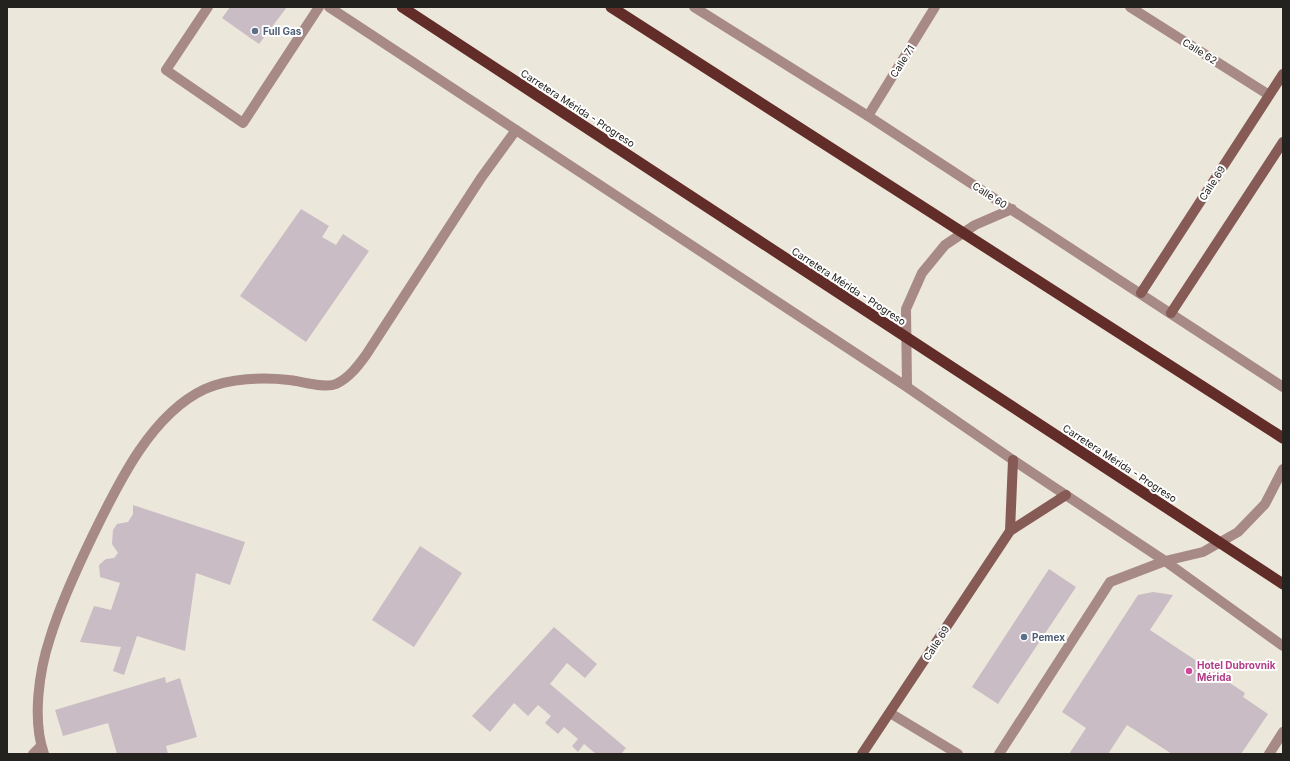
<svg xmlns="http://www.w3.org/2000/svg" width="1290" height="761" viewBox="0 0 1290 761" font-family="Inter,sans-serif">
<style>
.building{fill:#c9bcc4}
.lines{fill:none;stroke-linecap:round;stroke-linejoin:round}
.service{stroke:#a78985;stroke-width:10}
.minor{stroke:#a78985;stroke-width:10}
.tertiary{stroke:#a78985;stroke-width:10}
.secondary{stroke:#865b56;stroke-width:10}
.trunk-bridge{stroke:#622c28;stroke-width:11}
.service-dot{fill:#5c6f8a;stroke:#fff;stroke-width:1.5}
.hotel-dot{fill:#d1479c;stroke:#fff;stroke-width:1.5}
.labels{text-anchor:middle;dominant-baseline:central;stroke-width:4;stroke-linejoin:round;paint-order:stroke}
.service-label{font-size:10px;font-weight:bold;fill:#4e5e75;stroke:#fff;text-anchor:start}
.street-label{font-size:10px;fill:#24221e;stroke:#fff}
.hotel-label{font-size:10px;font-weight:bold;fill:#b23c85;stroke:#fff;text-anchor:start}
</style>
<rect width="100%" height="100%" fill="#ece7db"/>
<!-- building -->
<path class="building" d="M230,7H287L259,44L222,18Z
M301,209L329,226L322,237L336,245L343,234L369,251L306,342L240,296Z
M133,505L245,542L230,585L196,573L185,651L137,636L124,675L113,671L121,647L80,642L94,606L111,610L120,583L100,577L99,565L106,559L114,558L118,553L112,544L113,530L117,524L128,522L133,514Z
M420,546L462,573L414,647L372,620Z
M1049,569L1076,587L998,704L972,687Z
M1153,592L1173,595L1150,630L1245,693L1243,697L1268,714L1241,754H1172L1127,725L1108,754H1069L1086,728L1062,712L1138,595Z
M554,627L597,664L585,678L567,663L550,684L626,748L621,754H596L584,744L578,752L572,746L578,739L564,727L558,734L545,723L551,716L538,705L528,716L514,703L490,732L472,716Z
M165,677L166,683L180,678L197,737L166,746L168,754H117L108,723L63,736L55,710Z"/>
<g class="lines">
<!-- service -->
<path class="service" d="M208,7L166,70L243,123L319,7
M890,713L958,754
M999,754L1110,582L1165,561"/>
<!-- minor -->
<path class="minor" d="M1130,7L1269,95
M868,116L935,7
M33,754L41,746
M44,754C32,720 39,671 50,638C61,602 77,568 93,535C118,484 151,414 205,389C230,378 263,377 289,380C301,381 325,389 336,384C349,378 358,366 366,355L481,178L516,130
M1269,754L1283,732"/>
<!-- tertiary -->
<path class="tertiary" d="M329,7L907,387L1013,460L1165,561L1283,646
M694,7L868,116L1283,387
M907,387L906,309L922,273L945,245L975,225L1012,209
M1165,561L1203,552L1238,532L1265,504L1283,469"/>
<!-- secondary -->
<path class="secondary" d="M1141,293L1283,74
M1171,313L1283,142
M1010,531L1013,460
M862,754L1010,531L1066,495"/>
<!-- trunk-bridge -->
<path class="trunk-bridge" d="M402,7L1283,584
M611,7L1283,438"/>
</g>
<!-- markers -->
<g class="service-dot">
<circle cx="255" cy="31" r="4"/>
<circle cx="1024" cy="637" r="4"/>
</g>
<circle class="hotel-dot" cx="1189" cy="671" r="4"/>
<g class="labels">
<!-- service labels -->
<g class="service-label">
<text x="263" y="31">Full Gas</text>
<text x="1032" y="637">Pemex</text>
</g>
<!-- street labels -->
<g class="street-label">
<text transform="translate(1200 51) rotate(32)">Calle 62</text>
<text transform="translate(902 61) rotate(-58)">Calle 71</text>
<text transform="translate(578 108) rotate(33)">Carretera Mérida - Progreso</text>
<text transform="translate(1212 183) rotate(-57)">Calle 69</text>
<text transform="translate(990 195) rotate(33)">Calle 60</text>
<text transform="translate(849 286) rotate(33)">Carretera Mérida - Progreso</text>
<text transform="translate(1120 463) rotate(33)">Carretera Mérida - Progreso</text>
<text transform="translate(936 643) rotate(-57)">Calle 69</text>
</g>
<!-- hotel labels -->
<g class="hotel-label">
<text x="1197" y="665">Hotel Dubrovnik<tspan x="1197" dy="12">Mérida</tspan></text>
</g>
</g>
<!-- border -->
<rect width="1290" height="761" fill="none" stroke="#24221e" stroke-width="16"/>
</svg>
